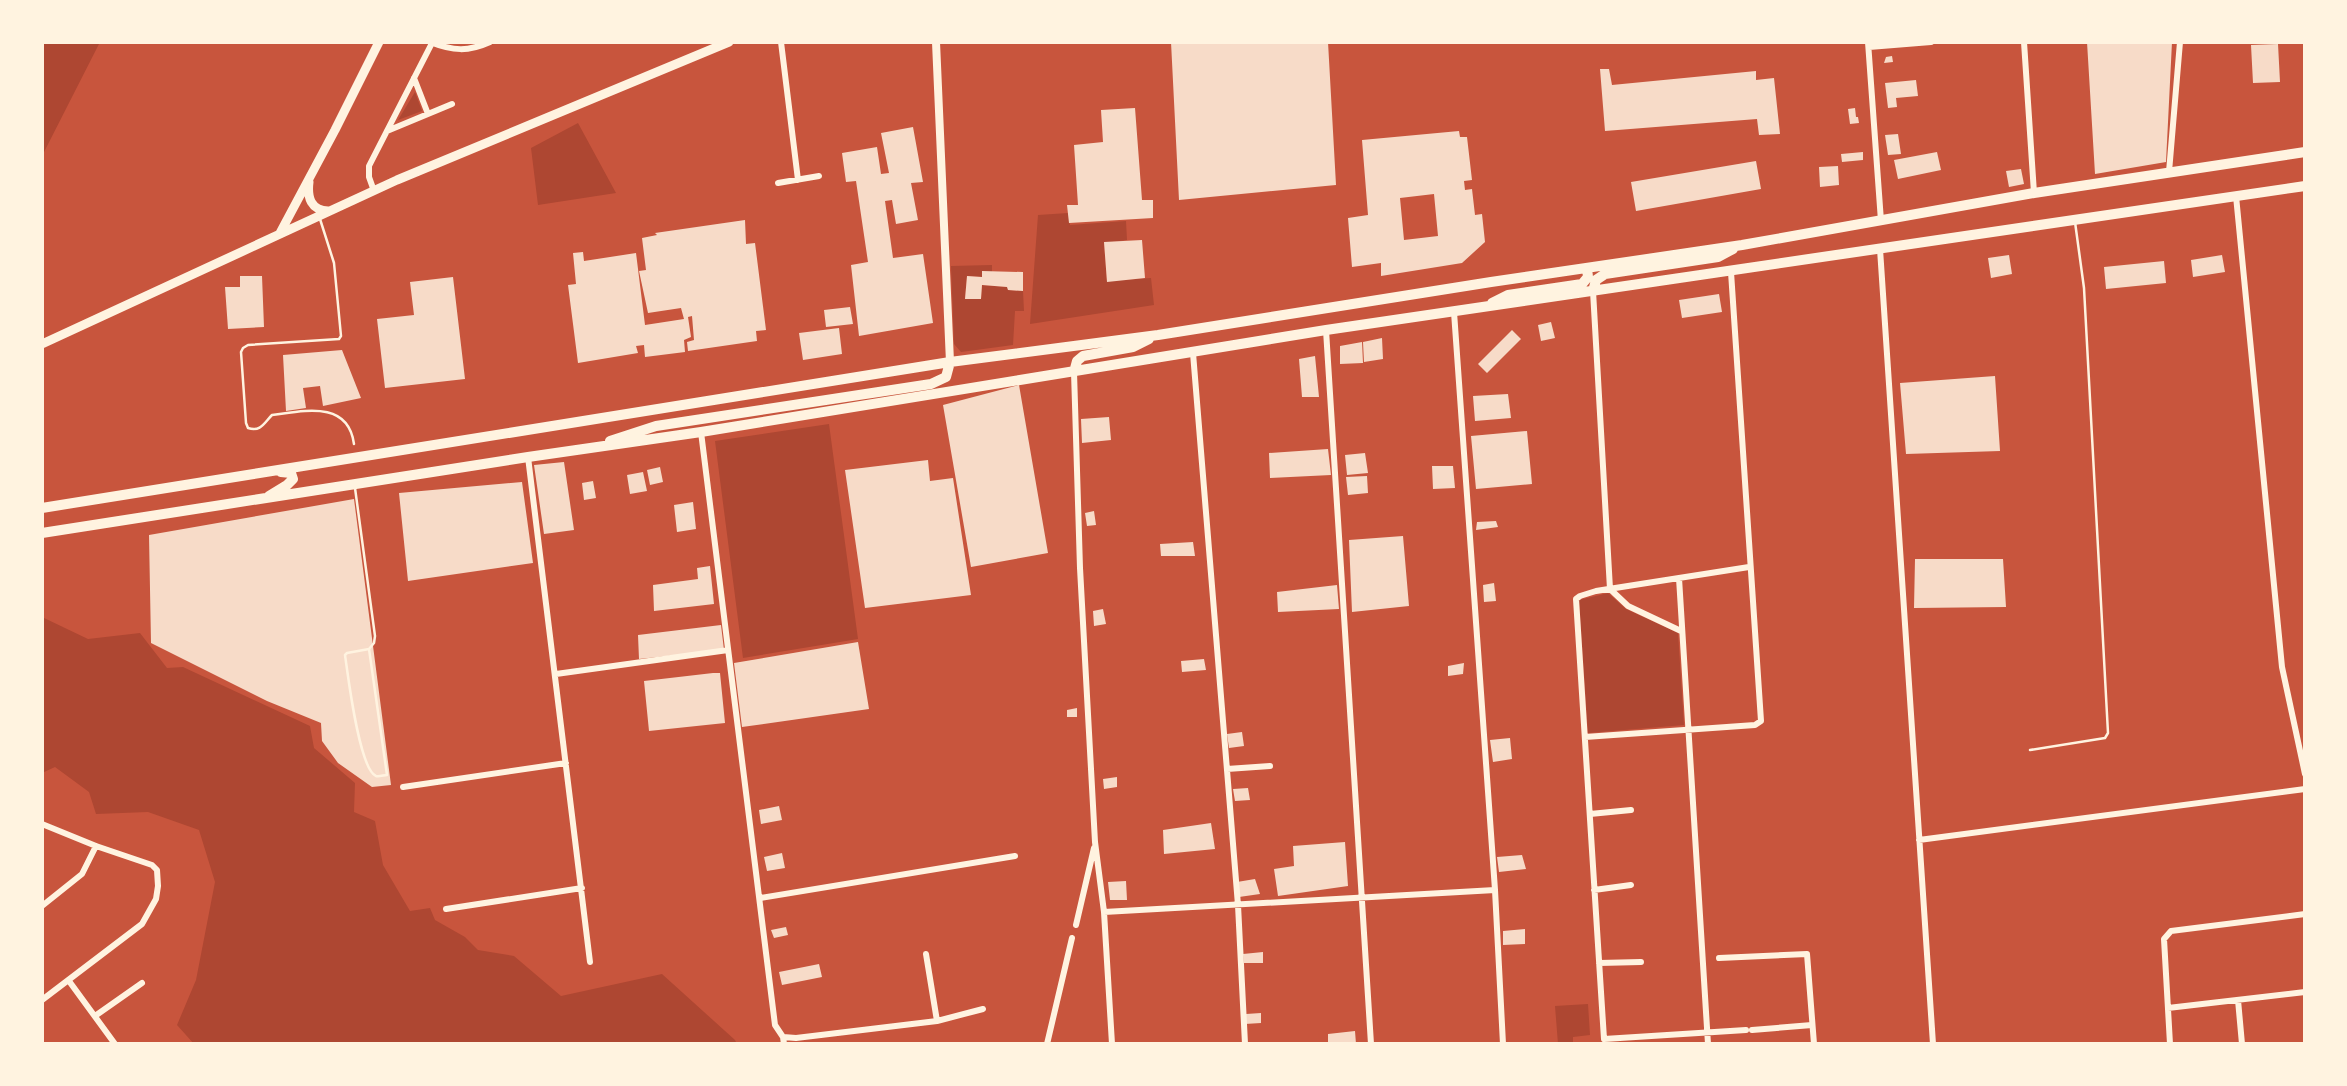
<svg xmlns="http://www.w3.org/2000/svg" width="2347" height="1086" viewBox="0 0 2347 1086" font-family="'PT Serif',serif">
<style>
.green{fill:#ae4732}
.building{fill:#f7dbc8;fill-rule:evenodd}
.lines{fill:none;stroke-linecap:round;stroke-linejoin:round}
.service{stroke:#fff3e0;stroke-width:2.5}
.minor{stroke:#fff3e0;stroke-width:6}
.tertiary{stroke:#fff3e0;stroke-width:8}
.secondary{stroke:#fff3e0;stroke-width:9}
.trunk{stroke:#fff3e0;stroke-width:10}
</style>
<rect width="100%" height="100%" fill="#c8553d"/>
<!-- green -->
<path class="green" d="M42,42H100L42,156Z
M415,92L422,111L398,120Z
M578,123L616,193L538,205L531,148Z
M1068,213L1070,225L1126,221L1127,240L1104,243L1107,281L1151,278L1154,305L1030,324L1038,215Z
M992,265V272L982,277L967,276L965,298L981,299L982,285L1007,287L1008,290L1023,291L1024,311H1015L1013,345L961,352L954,344L951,266Z
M829,424L858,639L743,658L715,441Z
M1608,593L1626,609L1678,633L1684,725L1588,733L1579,600Z
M42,617L88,639L140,633L167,668L183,667L310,726L314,748L355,783L354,812L375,821L383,865L410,911L430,908L435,920L465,937L478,950L514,956L561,996L662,974L735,1040L737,1044H194L177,1025L196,980L215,882L199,830L148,812L96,814L89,792L55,767L42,773Z
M1588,1004L1590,1035L1573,1037V1044H1558L1555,1006Z"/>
<!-- building -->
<path class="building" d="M1171,42H1328L1336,185L1179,200Z
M2087,42H2172L2166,162L2095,174Z
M2278,44L2280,82L2253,83L2251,45Z
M1892,56L1893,62L1884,63L1886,57Z
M1600,69H1609L1612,85L1756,71V80L1774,78L1780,134L1759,135L1757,119L1605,131Z
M1916,80L1918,96L1896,98L1897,107L1888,108L1885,83Z
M1135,108L1142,200H1153V218L1069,223L1067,205H1078L1074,145L1103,142L1101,110Z
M1855,108L1856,117H1858L1859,123L1850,124L1848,109Z
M913,127L923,182L911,183L918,220L896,224L892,200L885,201L893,258L923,254L933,323L859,336L851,265L868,262L856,181L846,182L842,153L877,147L881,174L889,173L881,133Z
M1459,131L1460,137H1467L1472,180L1464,181L1465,190L1472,189L1475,215L1482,214L1485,242L1462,263L1381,276V263L1352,267L1348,218L1368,215L1362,140ZM1434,194L1438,236L1404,240L1400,198Z
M1898,134L1901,154L1888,155L1885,135Z
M1863,152V160L1842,162L1841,154Z
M1937,152L1941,170L1898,179L1894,160Z
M1756,161L1761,189L1636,211L1631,182Z
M1838,166L1839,185L1820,187L1819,167Z
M2021,169L2024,184L2009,187L2006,171Z
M745,220L746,244L755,243L766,330L756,331L757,341L688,351L687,342L694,340L692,316L688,317L691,337L684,340L685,352L645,357L644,345L636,346L638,353L578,363L568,285L576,284L573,253L583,252L584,261L636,253L645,325L684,319L681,308L648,313L639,271L646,270L642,238L657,235L655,233Z
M1142,240L1145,278L1107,282L1104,242Z
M2009,255L2012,274L1991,278L1988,258Z
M2222,255L2225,272L2193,277L2191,260Z
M2164,261L2166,283L2106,289L2104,267Z
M982,271L1023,272V291L1008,290L1007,287L982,285L981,299H965L967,276L982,277Z
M240,276H262L264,327L228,329L225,287H240Z
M453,277L465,379L385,388L377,319L414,315L410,282Z
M1719,294L1722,312L1682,318L1679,300Z
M850,307L853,324L826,327L824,310Z
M1551,322L1555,338L1541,341L1538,325Z
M839,328L842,354L803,360L799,333Z
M1512,330L1521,339L1487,373L1478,364Z
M1382,338L1383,359L1364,362L1363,342Z
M1362,342L1363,363L1340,364V346Z
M342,350L361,398L323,406L320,386L303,388L306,408L286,411L283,355Z
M1315,356L1319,397H1302L1299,359Z
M1995,376L2000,451L1906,454L1900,383Z
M1019,385L1048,553L971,567L943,405Z
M1508,394L1511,418L1475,421L1473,396Z
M1109,417L1111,440L1082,443L1081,419Z
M1527,431L1532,484L1476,489L1471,436Z
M1328,449L1331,475L1270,478L1269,453Z
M1365,453L1368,473L1347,475L1345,455Z
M928,460L930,481L953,478L971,595L865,608L845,470Z
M564,462L574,530L544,534L534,465Z
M1432,466H1453L1455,488L1433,489Z
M660,467L663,482L650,485L647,470Z
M643,472L647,491L630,494L627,475Z
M1367,476L1368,493L1348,495L1346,477Z
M593,481L596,498L584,500L582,483Z
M522,482L533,563L408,581L399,493Z
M354,499L391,785L372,787L338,763L322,741L321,723L267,701L151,643L149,535Z
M693,502L696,529L677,532L674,505Z
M1094,511L1096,525L1087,526L1085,513Z
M1496,521L1498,527L1476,530L1477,522Z
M1403,536L1409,606L1352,612L1349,540Z
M1193,542L1195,556H1161L1160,544Z
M1915,559H2003L2006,607L1914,608Z
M710,566L714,604L654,611L653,585L698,579L697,568Z
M1494,583L1496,601L1484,602L1483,585Z
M1337,585L1339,609L1278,612L1277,592Z
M1103,609L1106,624L1094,626L1093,611Z
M721,625L724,650L639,659L638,635Z
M858,642L869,709L742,727L734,663Z
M1204,659L1206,670L1182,672L1181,661Z
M1464,663L1463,674L1448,676V666Z
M713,673H720L725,723L649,731L644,681Z
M1077,708V717H1067V710Z
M1242,732L1244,746L1229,748L1227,734Z
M1510,738L1512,759L1493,762L1490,740Z
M1117,777V787L1104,789L1103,779Z
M1248,788L1250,800L1235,801L1233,789Z
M779,806L782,820L761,824L759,810Z
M1211,823L1215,849L1164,854L1163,830Z
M1345,842L1348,886L1278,896L1274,869L1294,866L1293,846Z
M782,853L785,868L767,871L764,857Z
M1522,855L1526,869L1499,872L1497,857Z
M1255,879L1260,894L1239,897L1237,882Z
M1126,881L1127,900H1110L1108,882Z
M786,927L788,935L774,938L771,930Z
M1525,929V944L1503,945V931Z
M1263,952V963H1244L1243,954Z
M819,964L822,977L782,985L779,972Z
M1261,1013V1023L1245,1024L1246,1014Z
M1355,1031L1356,1044H1328V1034Z"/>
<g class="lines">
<!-- service -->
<path class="service" d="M320,219L334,263L341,336L339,339L248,345L243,348L241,352L246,423L248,428C261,432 264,423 272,415C304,411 348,400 354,444
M355,488L375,636L374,643L369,649
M369,649L387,775C384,775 379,777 376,776C359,769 348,675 345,655L347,653Z
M2030,750L2105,738L2108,733L2084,288L2075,222"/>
<!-- minor -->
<path class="minor" d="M430,42C453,51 468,52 490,42
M781,42L798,180
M1868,42L1881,221
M2024,42L2034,193
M1869,47L1931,42
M414,78L428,114
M387,131L452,104
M2169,172L2180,42
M778,183L819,176
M374,191L369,177V166L432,43
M2236,196L2282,667L2305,774
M1880,249L1933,1044
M1593,291L1610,589L1628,606L1681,631
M1454,312L1495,890L1503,1044
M1326,330L1371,1044
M1193,353L1238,905L1245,1044
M1074,372L1080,568L1095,842L1104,912L1112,1044
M701,432L775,1025L783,1037L784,1044
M528,457L590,962
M1679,578L1708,1044
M556,674L728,650
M1585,737L1755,725L1761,721L1731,272
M1227,769L1270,766
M403,787L566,763
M1590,814L1631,810
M42,824L96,846L152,865L157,870L158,886L156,899L142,924L42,1000
M1919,840L2305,789
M1594,890L1631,885
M760,898L1015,856
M42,906L82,874L96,846
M446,909L582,888
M1104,912L1495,890
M1076,925L1094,848
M926,954L937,1021
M1719,958L1807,954L1814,1044
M1599,963L1641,962
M69,981L115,1044
M2238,1000L2242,1044
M2168,1008L2305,992
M95,1016L142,983
M1746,1030L1604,1039L1576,599L1580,596L1596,591L1749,567
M1752,1030L1812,1025
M783,1037L796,1038L937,1021L983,1009
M1047,1044L1072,938
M2170,1044L2164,939L2171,931L2305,914"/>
<!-- tertiary -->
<path class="tertiary" d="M936,42L950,362"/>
<!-- secondary -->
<path class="secondary" d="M309,182C307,198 311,210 328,211
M280,233L335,130L379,42
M42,344L397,180L729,42"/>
<!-- trunk -->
<path class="trunk" d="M1593,291L1596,280L1605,274L1718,257L1733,249
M1492,303L1508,295L1582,284L1588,277L1587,268
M1074,372L1077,361L1083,356L1133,347L1149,339
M610,441L656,426L931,384L946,377L950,362
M269,496L287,485L293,479L291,473L281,472
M42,508L950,362L1158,335L1491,282L1742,245L2034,193L2305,152
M42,533L528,457L701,432L1326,330L2305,186"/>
</g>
<!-- border -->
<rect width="2347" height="1086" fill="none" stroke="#fff3e0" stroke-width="88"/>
</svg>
